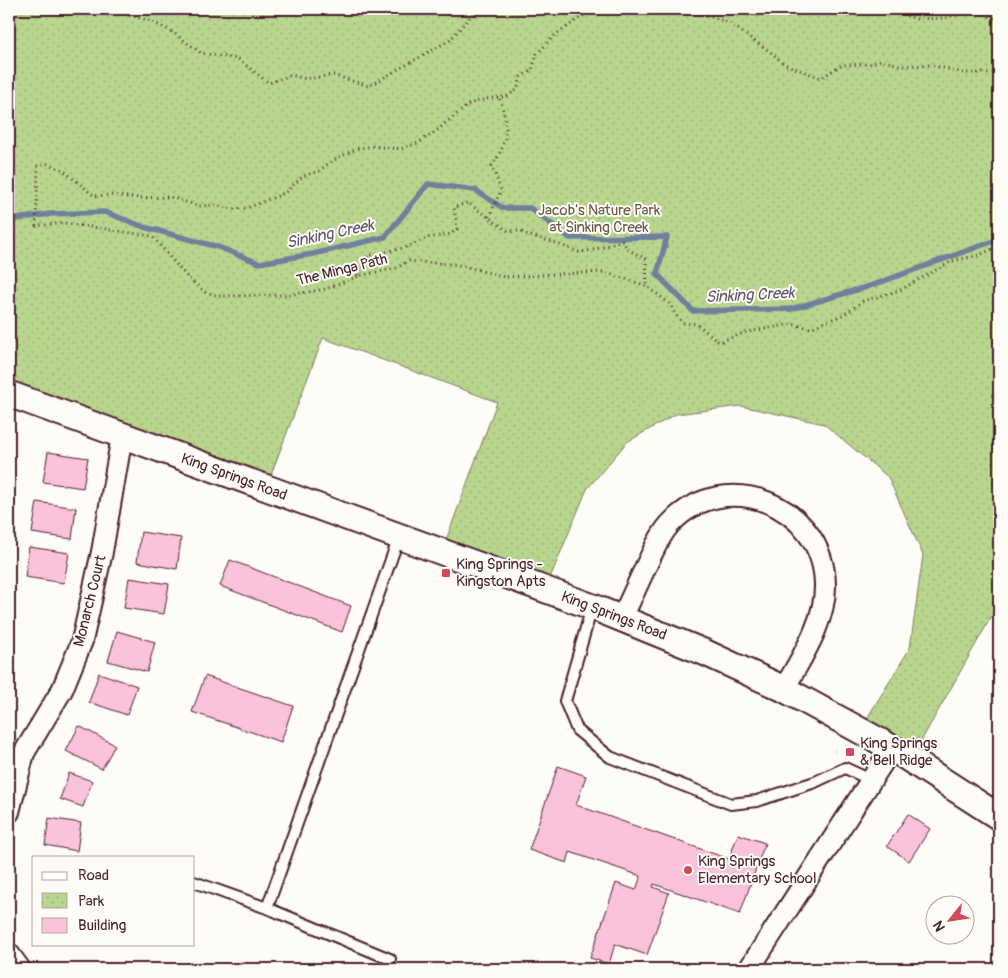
<svg xmlns="http://www.w3.org/2000/svg" width="1008" height="978" viewBox="0 0 1008 978" font-family="Pangolin,sans-serif">
<style>
.park{fill:url(#park-dots);stroke:#817a5c}
.lines{fill:none;stroke-linecap:round;stroke-linejoin:round}
.stream{stroke:#6f7f9b;stroke-width:5.5}
.building{fill:#fbc3db;stroke:#4a1f2b}
.service-casing{stroke:#4a1f2b;stroke-width:14}
.minor-casing{stroke:#4a1f2b;stroke-width:24}
.tertiary-casing{stroke:#4a1f2b;stroke-width:29}
.path{stroke:#4a1f2b;stroke-width:3;stroke-dasharray:1 4;stroke-linecap:butt}
.service{stroke:#fdfcf7;stroke-width:10}
.minor{stroke:#fdfcf7;stroke-width:20}
.tertiary{stroke:#fdfcf7;stroke-width:25}
.poi-dot{fill:#d1495b;stroke:#fdfcf7;stroke-width:2}
.labels{text-anchor:middle;dominant-baseline:central;stroke-width:4;stroke-linejoin:round;paint-order:stroke}
.park-label{font-size:15px;fill:#6b5649;stroke:#fdfcf7}
.street-label{font-size:15px;fill:#4a1f2b;stroke:#fdfcf7}
.poi-label{font-size:15px;fill:#4a1f2b;stroke:#fdfcf7;text-anchor:start}
.water-label{font-size:16px;font-style:italic;fill:#60576c;stroke:#fdfcf7}
</style>
<defs>
<pattern id="park-dots" width="8" height="8" patternUnits="userSpaceOnUse" patternTransform="scale(1.25)"><rect width="8" height="8" fill="#b8d68e"/><path d="M2 2h.1M6 6h.1" fill="none" stroke="#a0b77b" stroke-width="1.8" stroke-linecap="round"/></pattern>
</defs>
<rect width="100%" height="100%" fill="#fdfcf7"/>
<filter id="ink" filterUnits="userSpaceOnUse"><feTurbulence type="fractalNoise" baseFrequency=".02" numOctaves="2"/><feDisplacementMap in="SourceGraphic" scale="10" xChannelSelector="R" yChannelSelector="G"/><feConvolveMatrix kernelMatrix="1 2 1 2 8 2 1 2 1" color-interpolation-filters="sRGB"/></filter>
<g filter="url(#ink)">
<!-- park -->
<path class="park" d="M9,9H999V603L916,750L866,720L910,648L923,555L888,477L824,424L741,406L676,414L627,442L587,489L545,590L442,551L497,402L323,338L270,477L9,381Z"/>
<g class="lines">
<!-- stream -->
<path class="stream" d="M9,220L50,214L105,212L144,227L218,247L259,263L313,254L385,237L428,184L475,190L503,208H530L570,238L667,237L657,274L693,311L791,309L870,286L999,239"/>
</g>
<!-- building -->
<path class="building" d="M48,452L88,458L83,488L43,482Z
M37,502L76,508L72,539L32,533Z
M141,532L181,538L177,569L137,562Z
M29,547L69,553L64,583L25,577Z
M230,560L351,606L342,632L220,586Z
M129,578L169,584L164,614L124,608Z
M117,631L155,642L147,672L108,661Z
M99,673L137,686L127,715L89,702Z
M205,676L293,706L281,742L192,712Z
M79,726L115,745L102,769L66,751Z
M558,766L586,776L576,805L729,859L738,834L765,843L740,914L654,884L653,887L669,893L647,955L615,944L609,964L590,958L616,883L636,890L641,876L570,852L567,863L529,850Z
M69,773L92,781L83,807L60,799Z
M908,814L930,829L909,861L887,846Z
M49,818L81,823L77,851L45,845Z"/>
<g class="lines">
<defs>
<path id="service" d="M592,607L565,701L577,730L610,757L731,804L757,801L815,782L845,768L871,780
M194,882L267,908L390,959
M267,908L399,537"/>
<path id="minor" d="M622,618C630,601 638,583 646,566C653,552 659,536 670,524C725,465 823,505 825,584C826,622 801,658 784,689
M9,812L24,753L62,690L82,641L102,552L122,436
M9,954L20,969
M749,969L892,748"/>
<path id="tertiary" d="M9,394L593,607L706,653L784,689L892,748L999,817"/>
</defs>
<!-- service casing -->
<use href="#service" class="service-casing"/>
<!-- minor casing -->
<use href="#minor" class="minor-casing"/>
<!-- tertiary casing -->
<use href="#tertiary" class="tertiary-casing"/>
<!-- path -->
<path class="path" d="M105,9L151,21L174,33L201,53L238,59L269,83L291,75L306,79L333,75L369,86L450,40L477,9
M591,9L586,14L555,35L537,54L532,70L521,77L517,90L507,96L486,99L469,104L435,132L418,143L401,149L372,146L356,149L330,162L319,171L303,176L285,193L247,208L233,209L215,205L199,206L170,197L137,198L109,195L94,196L63,170L46,163L38,166L36,226L64,223L152,236L189,279L205,292L219,296L289,295L326,289L358,276L396,268L409,261L460,265L504,277L604,272L647,286L670,304L676,315L683,323L697,324L719,342L747,332L792,324L810,328L845,314L863,301L900,290L952,261L980,255L994,248H999
M682,9L728,22L773,54L784,64L821,78L841,65L869,64L881,60L902,66L931,65L964,73H999
M893,9L915,19L942,18L978,11L999,21
M489,217L501,190L492,166C509,141 509,126 499,97
M358,275L368,256L407,247L427,238L451,234L457,229L454,207L468,203L508,231H519L531,236L549,241L579,252L593,250L622,241L629,250L646,259L647,286"/>
<!-- service -->
<use href="#service" class="service"/>
<!-- minor -->
<use href="#minor" class="minor"/>
<!-- tertiary -->
<use href="#tertiary" class="tertiary"/>
</g>
</g>
<!-- markers -->
<g class="poi-dot">
<rect x="441" y="568" width="10" height="10" rx="2.5"/>
<rect x="845" y="747" width="10" height="10" rx="2.5"/>
<circle cx="688" cy="870" r="5"/>
</g>
<g class="labels">
<!-- park labels -->
<g class="park-label">
<text x="599" y="210">Jacob's Nature Park<tspan x="599" dy="17">at Sinking Creek</tspan></text>
</g>
<!-- street labels -->
<g class="street-label">
<text transform="translate(342 270) rotate(-14)">The Minga Path</text>
<text transform="translate(234 477) rotate(20)">King Springs Road</text>
<text transform="translate(90 601) rotate(-76)">Monarch Court</text>
<text transform="translate(614 616) rotate(21)">King Springs Road</text>
</g>
<!-- poi labels -->
<g class="poi-label">
<text x="456" y="564">King Springs -<tspan x="456" dy="17">Kingston Apts</tspan></text>
<text x="860" y="743">King Springs<tspan x="860" dy="17">&amp; Bell Ridge</tspan></text>
<text x="698" y="861">King Springs<tspan x="698" dy="17">Elementary School</tspan></text>
</g>
<!-- water labels -->
<g class="water-label">
<text transform="translate(330 234) rotate(-12)">Sinking Creek</text>
<text transform="translate(750 295) rotate(-3)">Sinking Creek</text>
</g>
</g>
<!-- margin -->
<rect width="1008" height="978" fill="none" stroke="#fdfcf7" stroke-width="30"/>
<rect x="15" y="15" width="978" height="948" fill="none" stroke="#4a1f2b" stroke-width="2" filter="url(#ink)"/>
<!-- legend -->
<rect x="32" y="856" width="162" height="90" fill="#fdfcf7" stroke="#b5a4a5"/>
<rect x="42" y="872" width="25" height="8" fill="#fdfcf7" stroke="#b5a4a5"/>
<text x="78" y="880" font-size="15" fill="#4a1f2b">Road</text>
<rect x="42" y="893" width="25" height="15" fill="url(#park-dots)" stroke="#b5a4a5"/>
<text x="78" y="906" font-size="15" fill="#4a1f2b">Park</text>
<rect x="42" y="918" width="25" height="15" fill="#fbc3db" stroke="#b5a4a5"/>
<text x="78" y="930" font-size="15" fill="#4a1f2b">Building</text>
<!-- north arrow -->
<g transform="translate(950 920) rotate(240)"><circle r="24" fill="#fdfcf7" stroke="#b5a4a5"/>
<path d="M0-4L9 19L0 12L-9 19Z" fill="#d1495b"/>
<text y="-8" font-size="14" font-weight="bold" text-anchor="middle" fill="#4a1f2b">N</text>
</g>
</svg>
